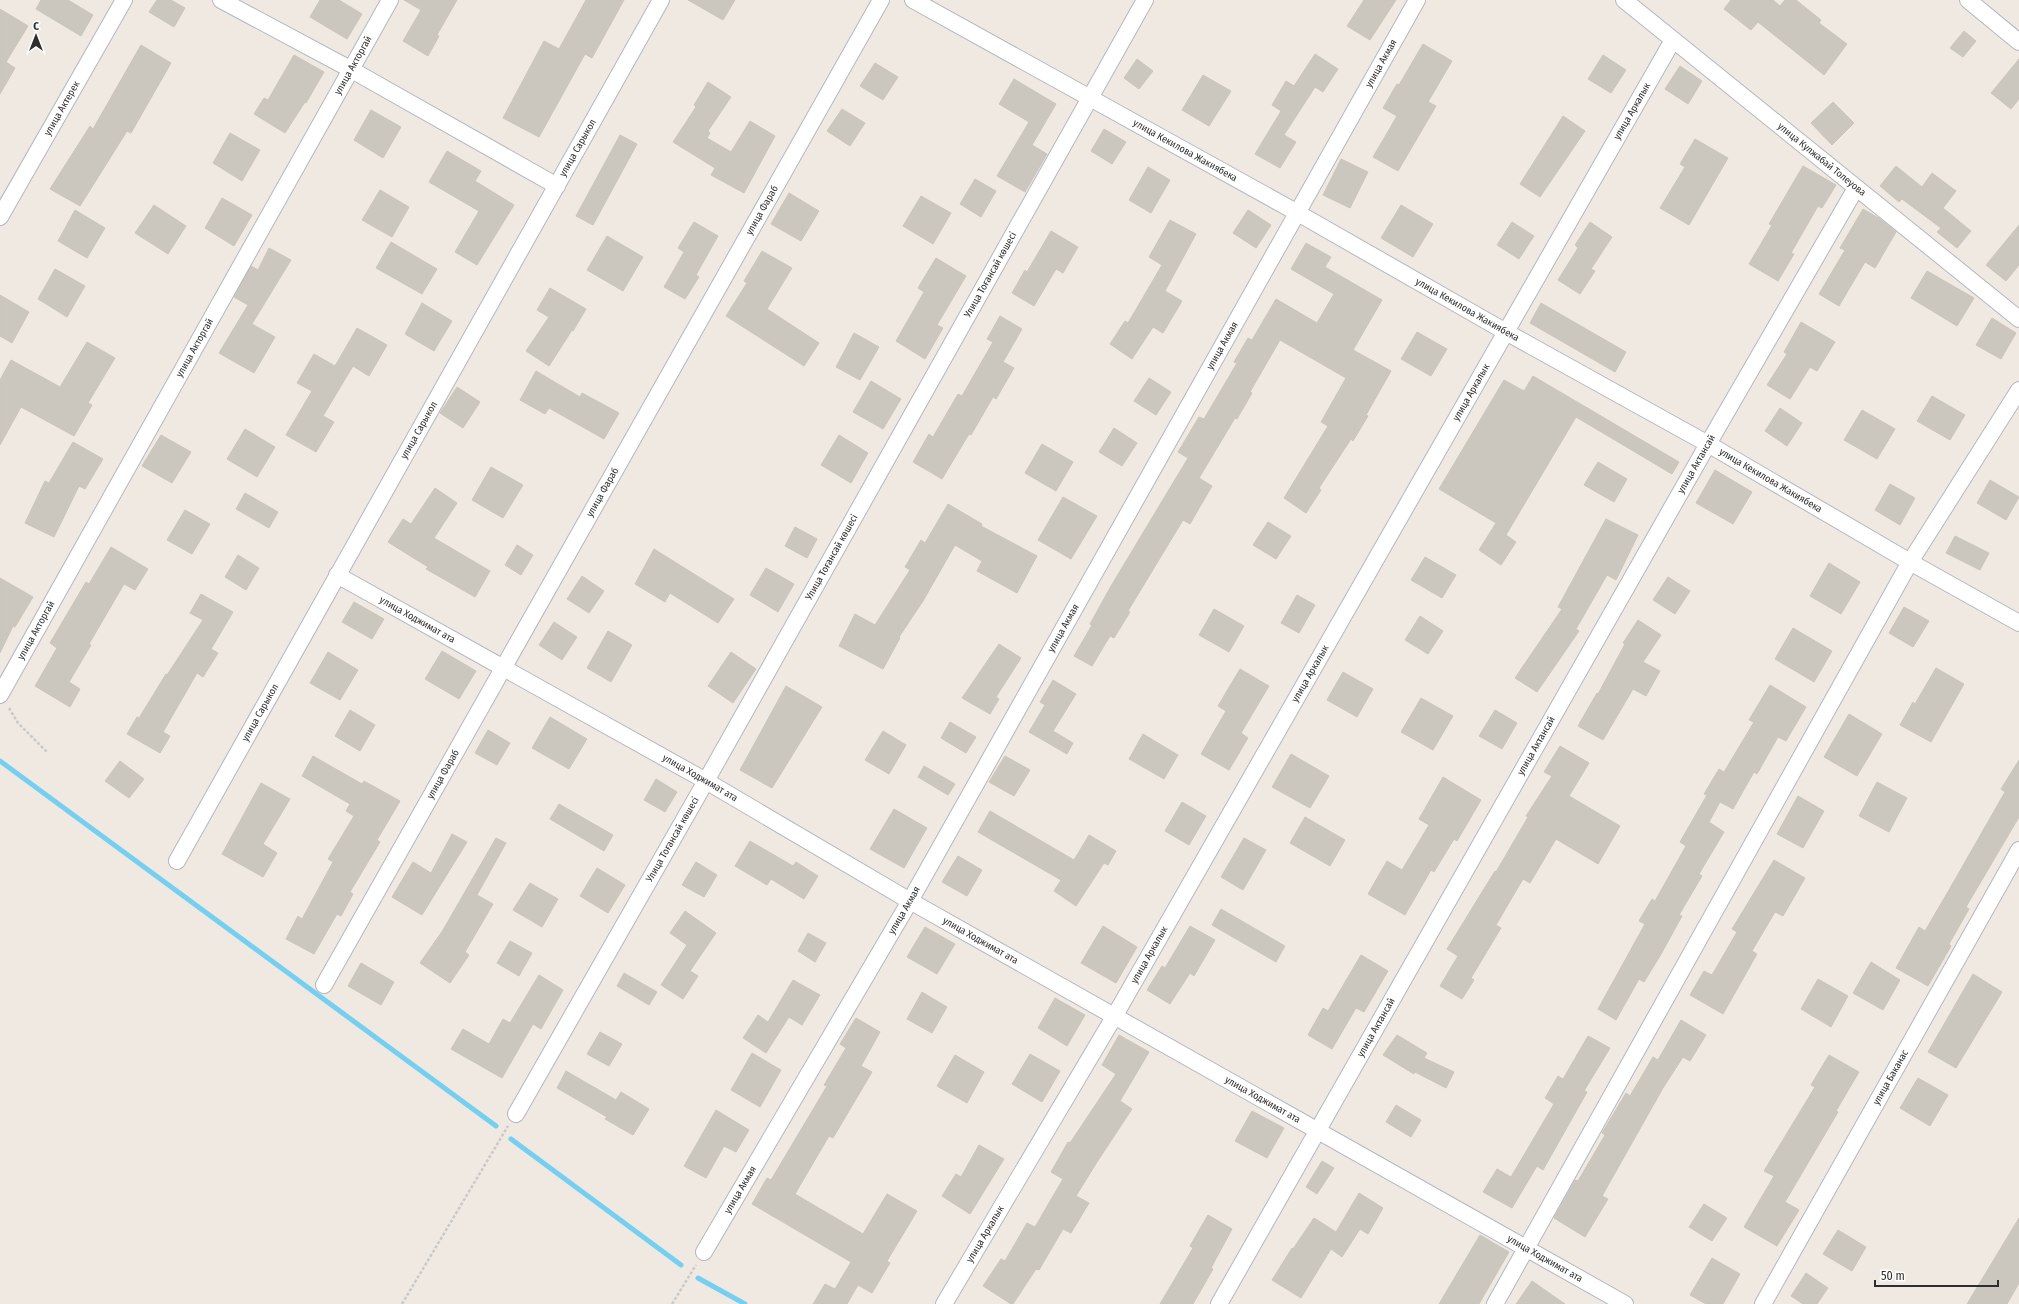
<svg xmlns="http://www.w3.org/2000/svg" width="2019" height="1304" viewBox="0 0 2019 1304" font-family="'Fira Sans Condensed',sans-serif">
<style>
.lines{fill:none;stroke-linecap:round;stroke-linejoin:round}
.stream{stroke:#75cff0;stroke-width:5}
.building{fill:#cbc7bf;stroke:#cbc5ba}
.street-casing{stroke:#b4b7c1;stroke-width:18}
.path{stroke:#c9c9c9;stroke-width:2.5;stroke-dasharray:3 2;stroke-linecap:butt}
.street{stroke:#fff;stroke-width:16}
.labels{text-anchor:middle;dominant-baseline:central;stroke-width:3;stroke-linejoin:round;paint-order:stroke}
.street-label{font-size:10px;fill:#2e2e2e;stroke:#fff}
</style>
<rect width="100%" height="100%" fill="#efe9e1"/>
<g class="lines">
<!-- stream -->
<path class="stream" d="M0,761L496,1126
M511,1139L681,1265
M698,1278L745,1304"/>
</g>
<!-- building -->
<path class="building" d="M41,0H68L93,15L81,36L36,9Z
M157,0H171L185,8L174,27L149,12Z
M320,0H339L362,14L347,39L310,17Z
M404,0H457L437,35L439,36L428,56L403,41L421,10Z
M586,0H624L592,58L585,54L539,137L503,118L544,41L559,49Z
M688,0H735L723,20Z
M1364,0H1396L1370,40L1347,26Z
M1731,0H1773L1780,6L1785,0H1796L1821,20L1819,23L1847,44L1824,75L1758,22L1751,30L1724,9Z
M0,9L28,26L6,62L15,68L0,94Z
M1964,31L1976,41L1963,57L1950,48Z
M1423,44L1452,61L1428,102L1436,106L1398,171L1373,157L1397,116L1383,108L1397,84L1399,85Z
M141,45L171,63L131,133L127,131L80,206L50,189L90,126L93,129Z
M1315,54L1338,69L1323,92L1315,87L1284,135L1296,142L1280,168L1255,154L1281,111L1272,105L1286,81L1294,86Z
M294,55L324,72L306,103L305,102L285,133L254,114L264,98L268,100Z
M1603,55L1626,70L1611,93L1588,79Z
M1137,59L1153,71L1139,89L1124,78Z
M2019,59V99L2011,109L1991,93Z
M875,63L898,77L883,100L860,86Z
M1680,66L1702,81L1688,104L1665,89Z
M1203,75L1231,91L1209,126L1182,110Z
M1014,79L1056,104L1032,145L1047,154L1025,192L997,176L1029,122L999,104Z
M708,82L731,97L708,131L710,133L707,138L731,152L750,121L775,136L744,193L711,175L715,168L673,142L696,107L694,105Z
M1833,102L1854,123L1832,145L1811,123Z
M842,109L865,123L850,146L827,131Z
M371,110L401,127L383,158L354,140Z
M1563,116L1585,131L1540,197L1520,184Z
M1104,129L1126,142L1112,164L1091,151Z
M230,133L260,150L242,181L213,163Z
M620,135L637,144L593,225L576,216Z
M1695,139L1728,158L1689,225L1660,208L1685,167L1680,164Z
M447,151L481,171L475,181L514,205L477,265L455,252L479,211L429,182Z
M1341,159L1368,172L1350,208L1323,195Z
M1803,166L1836,185L1822,208L1818,206L1791,253L1794,254L1778,281L1749,264L1772,225L1769,224Z
M1896,166L1922,187L1932,173L1956,191L1943,208L1971,231L1957,248L1937,232L1941,228L1902,199L1899,202L1880,186Z
M1148,167L1170,180L1151,213L1129,200Z
M975,179L996,191L981,217L960,204Z
M380,190L409,207L392,237L362,220Z
M789,193L819,211L801,241L771,224Z
M921,196L951,213L933,244L903,226Z
M222,198L252,215L234,246L205,228Z
M154,205L186,226L168,254L135,233Z
M1401,205L1433,224L1413,257L1381,238Z
M1863,209L1880,219L1896,232L1875,268L1865,262L1839,306L1819,294L1845,250L1840,248Z
M75,210L105,228L87,258L58,241Z
M1248,210L1271,225L1256,248L1233,233Z
M1170,220L1196,234L1165,291L1182,301L1163,333L1153,327L1132,359L1110,344L1125,321L1128,323L1162,265L1149,257Z
M694,222L718,236L696,275L699,277L685,299L664,287L684,252L678,248Z
M1512,222L1534,236L1519,259L1497,245Z
M1590,222L1612,237L1591,269L1595,271L1580,294L1558,280L1578,248L1575,245Z
M2019,225V265L2006,281L1986,265Z
M1051,231L1078,247L1063,273L1056,269L1034,306L1012,293L1025,270L1027,272Z
M607,236L643,257L623,291L587,270Z
M391,242L437,269L422,294L376,268Z
M1306,243L1331,257L1325,267L1382,300L1353,350L1391,371L1366,415L1368,416L1353,441L1351,439L1319,488L1321,490L1306,513L1284,498L1328,426L1321,422L1346,378L1280,340L1250,392L1252,393L1237,419L1235,418L1199,478L1212,486L1190,524L1183,520L1128,611L1130,612L1114,638L1110,636L1092,666L1074,656L1092,625L1090,624L1111,586L1188,458L1178,452L1199,417L1204,419L1237,363L1234,362L1248,338L1252,340L1276,299L1317,323L1334,294L1291,269Z
M269,248L291,260L252,324L275,337L254,373L219,353L248,305L234,297L251,266L258,270Z
M762,251L792,268L767,309L819,343L804,366L726,316L747,283L744,281Z
M936,258L966,276L937,325L943,328L925,359L896,341L924,292L918,288Z
M55,269L85,286L67,317L38,299Z
M1927,271L1974,298L1957,326L1911,298Z
M550,288L586,309L573,331L572,330L549,366L526,351L549,317L537,310Z
M0,295L29,312L12,343L0,336Z
M422,303L452,321L434,351L405,334Z
M1541,303L1626,352L1615,372L1530,323Z
M1000,316L1022,329L1003,362L1014,368L996,399L993,397L971,435L969,434L942,479L913,462L929,434L933,437L958,394L962,396L993,342L987,339Z
M1992,318L2016,333L2001,359L1976,345Z
M1801,322L1835,342L1817,371L1810,367L1790,399L1767,385L1787,354L1784,352Z
M357,328L387,345L369,376L353,366L323,416L334,422L316,452L286,435L312,391L297,383L314,354L335,366Z
M1417,332L1447,349L1431,376L1401,359Z
M854,333L879,347L860,380L836,367Z
M87,342L115,358L88,403L92,405L74,436L21,407L0,445V380L11,360L60,387Z
M536,371L580,397L582,393L619,413L604,439L549,408L545,414L520,400Z
M1533,376L1679,462L1672,474L1576,417L1506,535L1516,542L1501,565L1479,550L1496,523L1439,489L1504,380L1524,391Z
M1149,378L1171,392L1156,415L1134,401Z
M871,381L901,399L883,429L853,412Z
M457,387L480,402L463,428L440,413Z
M1932,396L1965,415L1950,440L1917,421Z
M1780,408L1802,423L1787,446L1765,431Z
M1862,410L1895,429L1877,459L1844,440Z
M1114,428L1137,443L1122,466L1099,452Z
M245,429L275,447L257,477L227,459Z
M161,435L191,452L172,483L142,466Z
M839,435L868,453L851,483L821,465Z
M73,442L103,459L85,489L79,486L54,537L25,523L45,481L49,483Z
M1042,444L1073,462L1056,491L1025,473Z
M1598,462L1627,479L1614,502L1584,485Z
M491,467L523,485L503,518L472,500Z
M1715,470L1752,492L1733,524L1696,503Z
M1990,480L2019,497L2006,520L1977,503Z
M1890,484L1915,498L1900,525L1875,510Z
M435,488L457,503L434,538L490,571L475,597L426,569L428,567L388,542L403,519L411,524Z
M245,493L278,512L269,528L236,509Z
M1063,497L1097,516L1071,559L1038,540Z
M948,504L982,524L981,526L1037,556L1017,593L977,571L982,561L955,545L923,601L899,637L900,638L883,669L839,646L855,614L875,625L910,570L905,567L921,540L925,543Z
M185,510L210,524L192,554L167,540Z
M1606,519L1638,535L1616,580L1607,575L1576,629L1579,631L1537,692L1515,678L1562,609L1558,607Z
M1268,522L1291,536L1276,559L1253,545Z
M795,527L817,539L807,558L785,546Z
M1955,536L1989,553L1980,570L1946,553Z
M517,545L533,555L521,575L505,565Z
M111,547L148,569L135,590L124,584L89,644L91,645L69,682L80,689L70,707L35,686L57,648L50,643L86,582L89,584Z
M654,549L734,599L718,623L670,593L665,602L635,584Z
M238,555L259,568L246,590L225,577Z
M1425,557L1456,575L1442,598L1411,580Z
M1829,563L1860,582L1841,614L1810,596Z
M766,568L794,584L778,612L750,595Z
M582,576L604,591L589,613L567,599Z
M1668,577L1690,591L1675,614L1653,600Z
M0,578L33,597L15,627L13,626L0,653Z
M201,594L233,612L211,649L218,653L203,677L197,673L163,732L170,736L160,753L127,734L137,717L139,718L166,674L167,675L203,620L190,613Z
M1297,595L1315,605L1299,633L1281,623Z
M354,602L384,619L372,639L342,622Z
M1904,607L1929,621L1913,647L1889,633Z
M1214,609L1244,626L1229,652L1199,635Z
M1420,616L1443,631L1428,654L1405,640Z
M1638,620L1661,635L1643,662L1660,671L1646,696L1633,689L1603,740L1578,726L1597,693L1598,694L1625,644L1623,643Z
M554,622L577,637L562,660L539,645Z
M1793,628L1832,651L1814,682L1775,659Z
M608,631L632,645L611,682L587,668Z
M999,644L1021,658L996,697L999,699L990,714L962,698Z
M442,651L476,671L459,699L425,679Z
M328,652L358,670L340,700L310,683Z
M731,652L756,669L733,703L708,686Z
M1936,668L1964,684L1931,742L1900,725L1913,702L1915,704Z
M1240,669L1269,686L1241,733L1248,738L1229,770L1201,754L1226,711L1218,706Z
M1343,672L1373,689L1357,717L1327,700Z
M1053,680L1076,694L1053,731L1073,743L1067,754L1029,732L1045,705L1040,702Z
M1770,685L1806,707L1786,741L1778,737L1757,774L1754,772L1733,809L1720,802L1709,822L1724,832L1699,874L1702,876L1679,915L1682,916L1660,956L1644,982L1639,979L1616,1020L1598,1009L1645,924L1639,921L1652,899L1655,901L1686,846L1680,842L1707,795L1704,794L1719,769L1724,772L1754,722L1749,720Z
M786,686L822,707L772,788L740,770Z
M1421,698L1453,716L1433,750L1401,732Z
M350,710L375,725L360,751L335,736Z
M1495,710L1517,723L1502,749L1479,736Z
M1849,714L1882,734L1857,776L1824,757Z
M550,717L587,739L569,769L532,748Z
M950,722L976,737L966,753L941,738Z
M488,730L510,743L497,765L475,753Z
M883,731L906,745L889,774L865,760Z
M1143,734L1178,755L1164,779L1129,759Z
M1560,746L1589,763L1569,796L1620,826L1598,864L1556,839L1530,883L1523,879L1496,925L1501,928L1471,978L1474,980L1462,999L1440,986L1458,956L1447,949L1495,871L1496,872L1528,817L1526,816L1552,776L1544,772Z
M1291,754L1329,776L1310,808L1272,787Z
M313,756L362,784L364,781L400,801L377,840L380,842L350,892L353,894L341,916L337,914L314,954L286,939L298,916L302,919L333,862L328,859L354,816L346,811L350,804L302,776Z
M1005,756L1030,770L1014,796L989,782Z
M2019,760V817L1966,907L1969,909L1949,944L1951,946L1928,986L1896,968L1919,927L1925,931L1949,890L2005,792L2001,789Z
M120,761L144,779L129,798L105,781Z
M924,766L955,784L948,795L918,777Z
M1443,777L1481,800L1457,841L1454,839L1434,872L1431,870L1405,915L1368,894L1387,861L1402,870L1429,825L1419,819Z
M656,779L677,792L665,812L644,800Z
M1877,782L1907,798L1889,832L1859,816Z
M261,783L290,799L263,844L277,853L263,877L222,854Z
M1798,796L1824,811L1803,848L1777,834Z
M1182,802L1206,816L1189,845L1165,831Z
M559,804L613,835L604,851L550,819Z
M894,809L927,828L904,868L870,849Z
M990,811L1074,860L1089,835L1116,851L1108,865L1104,863L1076,906L1054,891L1061,880L978,832Z
M1305,817L1345,840L1330,866L1290,843Z
M452,834L467,842L422,915L392,897L413,862L431,873Z
M496,838L506,843L477,895L493,904L465,952L469,955L450,983L420,963L443,930Z
M1244,838L1266,850L1243,890L1221,877Z
M750,841L793,866L796,862L818,876L804,899L771,879L767,885L735,866Z
M958,856L982,870L967,896L942,882Z
M1774,860L1805,878L1783,916L1775,912L1752,951L1757,954L1723,1014L1690,995L1704,971L1712,975L1737,932L1732,929Z
M696,862L717,875L704,897L682,885Z
M597,868L625,885L608,913L580,896Z
M530,883L558,899L542,927L513,910Z
M1221,909L1285,946L1276,962L1212,925Z
M685,911L716,933L690,971L698,976L683,999L661,985L687,945L670,933Z
M1103,926L1137,947L1116,983L1081,963Z
M1190,926L1215,940L1194,976L1190,973L1170,1004L1147,990L1162,966L1165,968Z
M925,927L955,944L937,974L907,957Z
M808,933L826,943L815,962L798,951Z
M510,941L532,953L519,976L497,963Z
M1361,955L1388,971L1364,1012L1356,1008L1332,1049L1308,1035L1323,1008L1328,1011Z
M1871,962L1900,980L1883,1010L1853,993Z
M361,963L394,982L381,1005L348,986Z
M624,973L657,992L649,1005L617,986Z
M1973,974L2002,992L1956,1068L1928,1052Z
M539,975L563,990L541,1029L533,1024L502,1078L451,1049L463,1029L489,1044L503,1019L510,1023Z
M1818,979L1848,996L1831,1027L1801,1009Z
M793,980L820,995L802,1025L789,1017L766,1053L743,1038L758,1015L768,1022Z
M922,992L947,1007L932,1033L907,1019Z
M1055,998L1085,1015L1067,1046L1038,1028Z
M856,1018L880,1032L861,1066L872,1072L833,1138L829,1136L795,1194L863,1234L887,1194L917,1211L887,1261L890,1263L872,1293L858,1285L847,1304H813L825,1284L835,1289L851,1262L752,1204L767,1178L771,1180L827,1086L824,1085L846,1048L840,1044Z
M1681,1020L1706,1035L1690,1061L1683,1057L1663,1088L1602,1196L1608,1199L1585,1237L1554,1218L1575,1180L1578,1181L1605,1135L1602,1133L1626,1093L1630,1096L1653,1057L1658,1060Z
M600,1032L622,1044L609,1066L587,1054Z
M1119,1035L1149,1052L1120,1101L1132,1109L1097,1162L1076,1196L1089,1203L1071,1233L1063,1229L1039,1270L1036,1269L1013,1304H1011L983,1286L1001,1259L1005,1261L1027,1223L1035,1227L1063,1179L1051,1172L1068,1142L1070,1143L1116,1074L1102,1065Z
M1397,1035L1427,1053L1424,1058L1454,1072L1446,1088L1415,1072L1414,1074L1383,1055Z
M1588,1036L1610,1048L1584,1091L1587,1092L1543,1170L1537,1166L1512,1208L1483,1192L1497,1169L1511,1177L1554,1104L1545,1098L1558,1076L1563,1079Z
M752,1053L781,1070L760,1107L731,1090Z
M1030,1054L1060,1071L1042,1102L1012,1084Z
M955,1055L984,1072L967,1103L937,1086Z
M1829,1055L1859,1072L1836,1111L1838,1112L1785,1202L1799,1210L1777,1246L1744,1227L1774,1176L1764,1171L1815,1087L1811,1085Z
M566,1071L616,1100L621,1092L649,1109L633,1135L605,1119L607,1117L557,1088Z
M1918,1078L1948,1095L1930,1126L1900,1108Z
M1396,1105L1421,1120L1411,1137L1386,1122Z
M716,1110L749,1130L736,1152L724,1146L706,1178L684,1166Z
M1252,1111L1284,1128L1267,1158L1235,1141Z
M979,1145L1004,1159L970,1214L942,1196L956,1174L961,1177Z
M1322,1161L1334,1168L1317,1194L1306,1187Z
M1359,1193L1383,1208L1368,1234L1360,1229L1342,1257L1331,1249L1301,1298L1272,1280L1292,1248L1293,1249L1314,1218L1336,1232Z
M1704,1204L1727,1218L1712,1241L1689,1227Z
M1208,1215L1232,1229L1211,1268L1213,1269L1193,1304H1160L1193,1248L1190,1246Z
M2019,1218V1283L2007,1304H1967Z
M1838,1230L1866,1247L1852,1271L1823,1254Z
M1480,1235L1509,1252L1479,1304H1439Z
M1712,1258L1740,1274L1723,1304H1706L1690,1295Z
M1806,1273L1828,1288L1817,1304H1803L1791,1296Z
M1532,1281L1565,1304H1516Z"/>
<g class="lines">
<defs>
<g id="street">
<path d="M221,0L350,69L557,186"/>
<path id="s1" d="M913,0L1296,212L1506,332L1708,444L1910,562L2019,623"/>
<path id="s2" d="M1624,0L2019,319"/>
<path d="M1968,0L2019,42"/>
<path id="s3" d="M0,217L124,0"/>
<path id="s4" d="M337,575L706,781L910,901L1625,1304"/>
<path id="s5" d="M0,695L390,0"/>
<path id="s6" d="M177,861L661,0"/>
<path id="s7" d="M324,985L881,0"/>
<path id="s8" d="M516,1114L706,781L1145,0"/>
<path id="s9" d="M704,1252L910,901L1417,0"/>
<path id="s10" d="M944,1304L1114,1017L1673,40"/>
<path id="s11" d="M1219,1304L1708,444L1856,188"/>
<path d="M1495,1304L1910,562L2019,390"/>
<path id="s12" d="M1763,1304L2019,850"/>
</g>
</defs>
<!-- street casing -->
<use href="#street" class="street-casing"/>
<!-- path -->
<path class="path" d="M9,708L18,723L48,753
M402,1304L508,1126
M672,1304L696,1265"/>
<!-- street -->
<use href="#street" class="street"/>
</g>
<g class="labels">
<!-- street labels -->
<g class="street-label">
<text stroke="none"><textPath href="#s9" startOffset="1368">улица Акмая</textPath></text>
<text stroke="none"><textPath href="#s5" startOffset="722">улица Акторгай</textPath></text>
<text stroke="none"><textPath href="#s3" startOffset="125">улица Актерек</textPath></text>
<text stroke="none"><textPath href="#s10" startOffset="1377">улица Аркалык</textPath></text>
<text stroke="none"><textPath href="#s6" startOffset="818">улица Сарыкол</textPath></text>
<text stroke="none"><textPath href="#s1" startOffset="311">улица Кекилова Жакиябека</textPath></text>
<text stroke="none"><textPath href="#s2" startOffset="254">улица Кулжабай Толеуова</textPath></text>
<text stroke="none"><textPath href="#s7" startOffset="890">улица Фараб</textPath></text>
<text stroke="none"><textPath href="#s8" startOffset="964">Улица Тоғансай көшесі</textPath></text>
<text stroke="none"><textPath href="#s1" startOffset="635">улица Кекилова Жакиябека</textPath></text>
<text stroke="none"><textPath href="#s9" startOffset="1044">улица Акмая</textPath></text>
<text stroke="none"><textPath href="#s5" startOffset="398">улица Акторгай</textPath></text>
<text stroke="none"><textPath href="#s10" startOffset="1053">улица Аркалык</textPath></text>
<text stroke="none"><textPath href="#s6" startOffset="494">улица Сарыкол</textPath></text>
<text stroke="none"><textPath href="#s11" startOffset="966">улица Актансай</textPath></text>
<text stroke="none"><textPath href="#s1" startOffset="983">улица Кекилова Жакиябека</textPath></text>
<text stroke="none"><textPath href="#s7" startOffset="566">улица Фараб</textPath></text>
<text stroke="none"><textPath href="#s8" startOffset="640">Улица Тоғансай көшесі</textPath></text>
<text stroke="none"><textPath href="#s4" startOffset="92">улица Ходжимат ата</textPath></text>
<text stroke="none"><textPath href="#s9" startOffset="720">улица Акмая</textPath></text>
<text stroke="none"><textPath href="#s5" startOffset="74">улица Акторгай</textPath></text>
<text stroke="none"><textPath href="#s10" startOffset="729">улица Аркалык</textPath></text>
<text stroke="none"><textPath href="#s6" startOffset="170">улица Сарыкол</textPath></text>
<text stroke="none"><textPath href="#s11" startOffset="642">улица Актансай</textPath></text>
<text stroke="none"><textPath href="#s7" startOffset="242">улица Фараб</textPath></text>
<text stroke="none"><textPath href="#s4" startOffset="416">улица Ходжимат ата</textPath></text>
<text stroke="none"><textPath href="#s8" startOffset="316">Улица Тоғансай көшесі</textPath></text>
<text stroke="none"><textPath href="#s9" startOffset="396">улица Акмая</textPath></text>
<text stroke="none"><textPath href="#s4" startOffset="740">улица Ходжимат ата</textPath></text>
<text stroke="none"><textPath href="#s10" startOffset="405">улица Аркалык</textPath></text>
<text stroke="none"><textPath href="#s11" startOffset="318">улица Актансай</textPath></text>
<text stroke="none"><textPath href="#s12" startOffset="260">улица Баканас</textPath></text>
<text stroke="none"><textPath href="#s4" startOffset="1064">улица Ходжимат ата</textPath></text>
<text stroke="none"><textPath href="#s9" startOffset="72">улица Акмая</textPath></text>
<text stroke="none"><textPath href="#s10" startOffset="81">улица Аркалык</textPath></text>
<text stroke="none"><textPath href="#s4" startOffset="1388">улица Ходжимат ата</textPath></text>
</g>
</g>
<!-- north arrow -->
<g transform="translate(36 36)" stroke="#ffffff" stroke-width="3" paint-order="stroke">
<path d="M0-3L7 15L0 10L-7 15Z" fill="#2e2e2e"/>
<text y="-6" font-size="11" font-weight="bold" text-anchor="middle" fill="#2e2e2e">С</text>
</g>
<!-- scale -->
<path d="M1875 1280v6h123v-6" fill="none" stroke="#2e2e2e" stroke-width="2"/>
<text x="1881" y="1280" font-size="12" fill="#2e2e2e" stroke="#ffffff" stroke-width="3" paint-order="stroke">50 m</text>
</svg>
